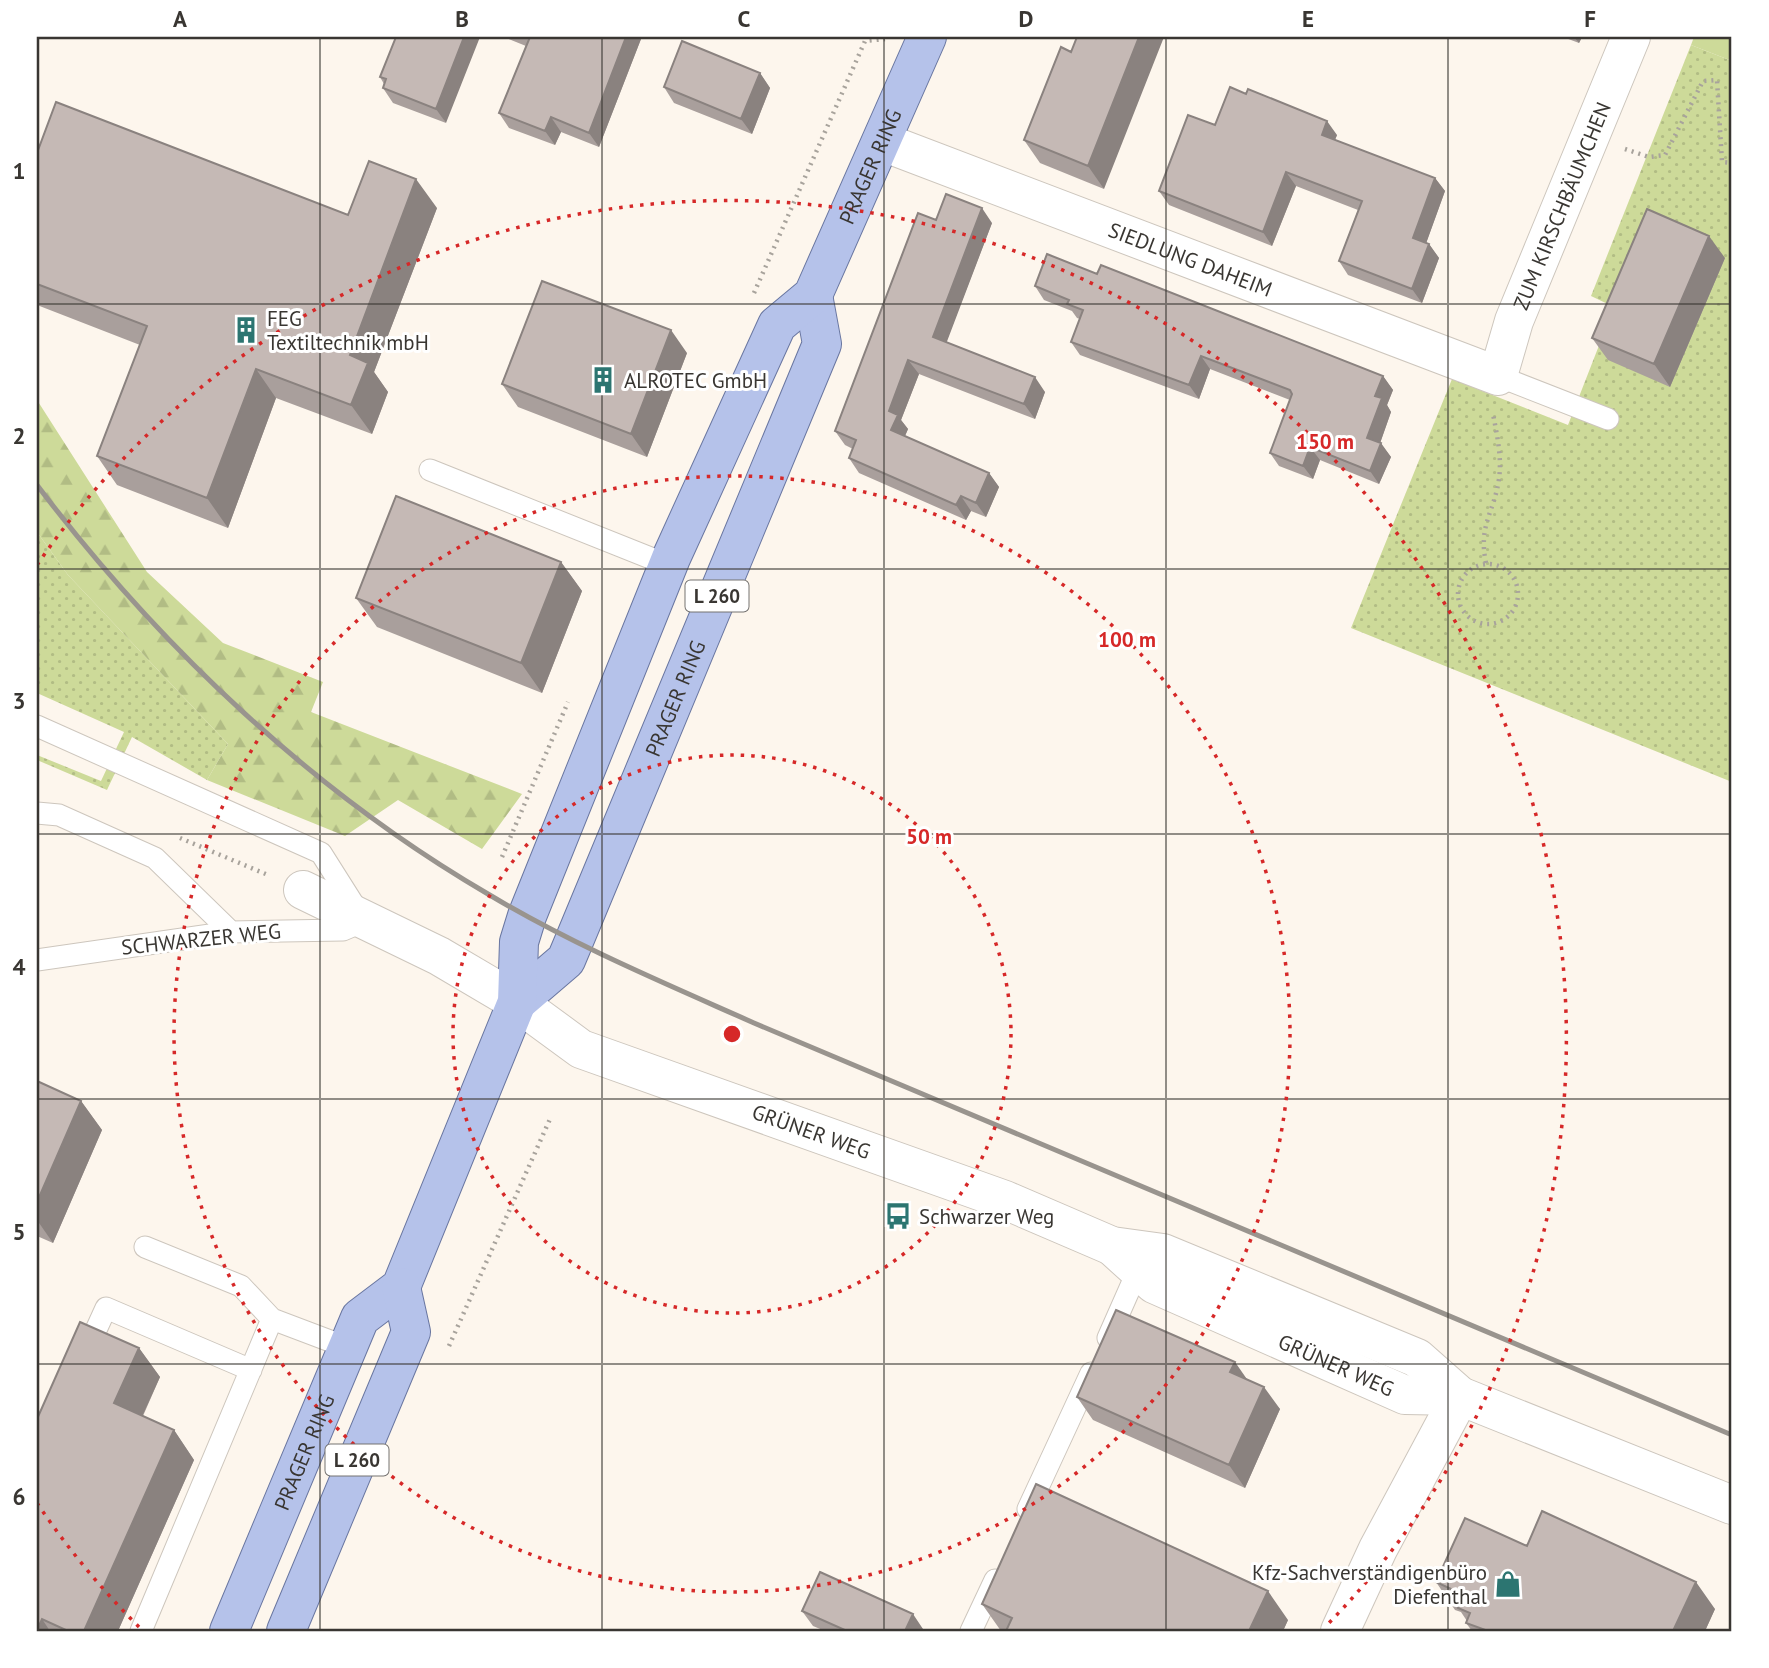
<svg xmlns="http://www.w3.org/2000/svg" width="1769" height="1668" viewBox="0 0 1769 1668" font-family="'PT Sans',sans-serif">
<style>
.green{fill:url(#green-dots)}
.forest{fill:url(#forest-firs)}
.pitch{fill:#cdda99}
.lines{fill:none;stroke-linecap:round;stroke-linejoin:round}
.service-casing{stroke:#cdc6bd;stroke-width:23}
.minor-casing{stroke:#cdc6bd;stroke-width:40}
.tertiary-casing{stroke:#cdc6bd;stroke-width:40}
.primary-casing{stroke:#6976a0;stroke-width:40}
.path{stroke:#a8a39c;stroke-width:4.5;stroke-dasharray:2 5;stroke-linecap:butt}
.service{stroke:#fff;stroke-width:21}
.minor{stroke:#fff;stroke-width:38}
.tertiary{stroke:#fff;stroke-width:38}
.primary{stroke:#b5c2ea;stroke-width:38}
.rail{stroke:#99948e;stroke-width:5}
.wall{fill:#a99f9c}
.shaded-wall{fill:#8a827f}
.building{fill:#c5b9b5;stroke:#8a827f;stroke-width:2}
.grid{fill:none;stroke:#393632;stroke-width:2;stroke-opacity:0.55}
.ring{fill:none;stroke:#d62828;stroke-width:3.5;stroke-dasharray:3.5 7}
.labels{text-anchor:middle;dominant-baseline:central;stroke-width:6;stroke-linejoin:round;paint-order:stroke}
.shield{fill:#fff;stroke:#747270;stroke-width:2}
.shield-label{font-size:19px;font-weight:bold;fill:#393632}
.street-label{font-size:21px;fill:#393632;stroke:#fff}
.poi-label{font-size:21px;fill:#393632;stroke:#fff;text-anchor:start}
.centre{fill:#d62828;stroke:#fff;stroke-width:3.5}
.ring-label{font-size:21px;text-anchor:middle;font-weight:bold;fill:#d62828;stroke:#fff;stroke-width:6;stroke-linejoin:round;paint-order:stroke}
.neatline{fill:none;stroke:#393632;stroke-width:2.5}
.grid-label{font-size:23px;text-anchor:middle;font-weight:bold;fill:#393632}
</style>
<defs>
<pattern id="green-dots" width="8" height="8" patternUnits="userSpaceOnUse" patternTransform="scale(1.75)"><rect width="8" height="8" fill="#cdda99"/><path d="M2 2h.1M6 6h.1" fill="none" stroke="#b1bc84" stroke-width="1.8" stroke-linecap="round"/></pattern>
<pattern id="forest-firs" width="22" height="20" patternUnits="userSpaceOnUse" patternTransform="scale(1.75)"><rect width="22" height="20" fill="#cdda99"/><path d="M5 1l3.5 6h-7zM16 11l3.5 6h-7z" fill="#b1bc84"/></pattern>
</defs>
<rect width="100%" height="100%" fill="#fdf6ed"/>
<!-- green -->
<path class="green" d="M1691,45L1732,61V782L1351,628L1452,379L1568,425L1614,307L1591,296Z
M37,532L68,575L228,744L207,780L132,737L107,790L37,760V755L101,781L124,732L37,693Z"/>
<!-- forest -->
<path class="forest" d="M37,400L147,572L223,643L323,682L311,712L522,794L482,849L398,800L345,836L207,780L228,744L68,575L37,532Z"/>
<!-- pitch -->
<path class="pitch" d="M1694,37H1732V61L1691,45Z"/>
<g class="lines">
<defs>
<path id="service" d="M1498,376L1608,419
M430,470L668,565
M37,726L321,853L364,921L343,930L231,932L37,960
M37,813L59,815L155,858L231,932
M145,1247L241,1286L272,1319
M1108,1338L1138,1270
M85,1354L106,1308L251,1370
M1028,1509L1091,1373
M141,1631L272,1319L346,1347
M971,1631L995,1580"/>
<g id="minor">
<path id="s1" d="M883,142L1498,376L1514,321L1631,37"/>
<path d="M303,890L439,956L517,1002"/>
<path d="M1340,1631L1378,1549L1460,1396"/>
</g>
<g id="tertiary">
<path id="s2" d="M517,1002L581,1049L1005,1200L1112,1246L1163,1253L1417,1358L1460,1396L1732,1505"/>
<path id="s3" d="M1112,1246L1154,1284L1405,1395L1460,1396"/>
</g>
<g id="primary">
<path id="s4" d="M517,1002L566,960L574,941L822,344L813,295"/>
<path id="s5" d="M229,1631L360,1318L401,1287L517,1002L519,942L527,916L671,558L777,325L813,295L927,37"/>
<path d="M286,1631L411,1332L401,1287"/>
</g>
</defs>
<!-- service casing -->
<use href="#service" class="service-casing"/>
<!-- minor casing -->
<use href="#minor" class="minor-casing"/>
<!-- tertiary casing -->
<use href="#tertiary" class="tertiary-casing"/>
<!-- primary casing -->
<use href="#primary" class="primary-casing"/>
<!-- path -->
<path class="path" d="M1625,149L1649,157L1665,155L1703,81L1717,80L1722,162L1732,163
M754,293L865,41L885,39
M1486,563C1478,525 1494,513 1499,479C1502,457 1497,435 1493,414
M1458 594a30 30 0 1 1 60 0a30 30 0 1 1-60 0Z
M180,838L268,875
M502,857L568,702
M449,1346L550,1119"/>
<!-- service -->
<use href="#service" class="service"/>
<!-- minor -->
<use href="#minor" class="minor"/>
<!-- tertiary -->
<use href="#tertiary" class="tertiary"/>
<!-- primary -->
<use href="#primary" class="primary"/>
<!-- rail -->
<path class="rail" d="M37,485C159,646 313,792 488,894C573,945 664,983 754,1023L1732,1435"/>
</g>
<!-- wall -->
<path class="wall" d="M396,37L446,123L393,103L383,88L384,84L380,77Z
M504,37H639L641,39L599,147L561,132L555,145L509,128L499,113L526,46Z
M1563,37H1582L1579,43Z
M1061,47L1104,189L1040,163L1024,140Z
M760,73L770,88L752,134L674,103L664,87Z
M1215,125L1337,135L1335,140L1435,178L1445,191L1426,243L1429,244L1439,258L1422,303L1348,275L1339,261L1358,210L1296,186L1272,246L1169,205L1159,191Z
M37,153L348,215L437,208L374,372L388,392L372,434L276,398L228,528L117,485L97,456L140,345L37,305Z
M936,220L992,223L946,342L1045,392L1035,419L919,374L901,420L908,429L905,436L989,473L999,487L986,517L971,511L966,520L859,473L849,458L853,449L845,445L835,431Z
M1725,258L1670,387L1608,360L1592,338Z
M1097,274L1383,376L1393,390L1387,405L1391,412L1380,443L1391,457L1379,484L1320,460L1313,479L1279,466L1270,453L1290,400L1210,369L1199,399L1080,355L1071,342L1080,319L1077,318L1072,311L1044,300L1035,286Z
M687,353L647,457L518,407L502,384Z
M561,562L582,591L542,693L377,627L356,598Z
M37,1081L81,1101L102,1130L53,1243L37,1236Z
M139,1348L160,1377L143,1416L174,1430L194,1460L118,1631H37Z
M1247,1379L1280,1409L1245,1488L1093,1420L1077,1397Z
M1527,1546L1715,1609L1705,1631H1472L1466,1623L1467,1621L1461,1612L1455,1610L1436,1582Z
M982,1604L1288,1620L1283,1631H1001Z
M802,1611L923,1629L922,1631H825L813,1626Z"/>
<!-- shaded-wall -->
<path class="shaded-wall" d="M464,37H480L446,123L436,109Z
M626,37H639L641,39L599,147L589,133Z
M1139,37H1164L1104,189L1088,166Z
M1574,37H1582L1579,43Z
M760,73L770,88L752,134L741,119Z
M551,117L561,132L555,145L545,131Z
M1327,121L1337,135L1331,149L1322,135Z
M1286,172L1296,186L1272,246L1263,232Z
M1435,178L1445,191L1423,252L1413,238Z
M416,179L437,208L374,372L388,392L372,434L351,405L350,355Z
M982,208L992,223L943,352L933,337Z
M1709,236L1725,258L1670,387L1654,364Z
M1429,244L1439,258L1422,303L1412,289Z
M671,330L687,353L647,457L631,434Z
M1201,356L1210,369L1199,399L1189,385Z
M908,360L919,374L901,420L908,429L901,445L891,430L889,411Z
M256,369L276,398L228,528L207,498Z
M1383,376L1393,390L1387,405L1391,412L1377,452L1367,438L1375,396Z
M1035,377L1045,392L1035,419L1024,404Z
M1381,443L1391,457L1379,484L1370,471Z
M1310,447L1320,460L1313,479L1303,466Z
M989,473L999,487L986,517L976,503Z
M961,496L971,511L966,520L956,505Z
M561,562L582,591L542,693L521,663Z
M81,1101L102,1130L53,1243L37,1220V1202Z
M139,1348L160,1377L135,1432L114,1403Z
M1235,1362L1251,1385L1230,1372Z
M1264,1387L1280,1409L1245,1488L1229,1465Z
M174,1430L194,1460L118,1631H84Z
M1696,1582L1715,1609L1705,1631H1673Z
M1268,1591L1288,1620L1283,1631H1249Z
M913,1614L923,1629L922,1631H905Z
M42,1619L50,1631H37Z"/>
<!-- building -->
<path class="building" d="M396,37H464L436,109L383,88L386,79L380,77Z
M528,37H626L589,133L551,117L545,131L499,113L530,37Z
M1077,37H1139L1088,166L1024,140L1061,47L1071,52Z
M682,41L760,73L741,119L664,87Z
M1230,87L1246,94L1248,89L1327,121L1322,135L1435,178L1413,238L1429,244L1412,289L1339,261L1362,201L1286,172L1263,232L1159,191L1188,115L1215,125Z
M56,102L348,215L369,161L416,179L350,355L368,363L351,405L256,369L207,498L97,456L147,326L37,284V153Z
M946,194L982,208L933,337L1035,377L1024,404L908,360L889,411L898,415L891,430L989,473L976,503L961,496L956,505L849,458L856,440L835,431L918,213L936,220Z
M1647,209L1709,236L1654,364L1592,338Z
M1047,254L1097,274L1101,265L1383,376L1375,396L1382,398L1367,438L1381,443L1370,471L1310,447L1303,466L1270,453L1292,394L1290,390L1201,356L1189,385L1071,342L1083,310L1067,304L1069,300L1035,286Z
M542,281L671,330L631,434L502,384Z
M396,496L561,562L521,663L356,598Z
M37,1081L81,1101L37,1202Z
M1116,1310L1235,1362L1230,1372L1264,1387L1229,1465L1077,1397Z
M80,1322L139,1348L114,1403L174,1430L84,1631H68L42,1619L37,1630V1419Z
M1036,1484L1268,1591L1249,1631H1006L1012,1618L982,1604Z
M1542,1511L1696,1582L1673,1631H1488L1466,1623L1470,1613L1458,1608L1464,1595L1436,1582L1465,1518L1527,1546Z
M820,1572L913,1614L905,1631H847L802,1611Z"/>
<!-- grid -->
<path class="grid" d="M320,37V1631M602,37V1631M884,37V1631M1166,37V1631M1448,37V1631M37,304H1732M37,569H1732M37,834H1732M37,1099H1732M37,1364H1732"/>
<!-- distance rings -->
<g class="ring">
<circle cx="732" cy="1034" r="279"/>
<circle cx="732" cy="1034" r="558"/>
<path d="M139 1627A838 838 0 0 1 37 1503M37 565A838 838 0 1 1 1325 1627"/>
</g>
<!-- icons -->
<defs>
<symbol id="building-bare" viewBox="-9 -9 18 18"><path d="M-4-6H4V6H1V3H-1V6H-4ZM-2.5-4.3h1.7v1.8h-1.7ZM.8-4.3h1.7v1.8H.8ZM-2.5-1h1.7V.8h-1.7ZM.8-1h1.7V.8H.8Z" fill="#2c7571" stroke="#fff" stroke-width="2.5" paint-order="stroke"/></symbol>
<symbol id="bus-bare" viewBox="-9 -9 18 18"><path d="M-5-6H5V4H4V6H2V4H-2V6H-4V4H-5ZM-3.5-4V0h7V-4ZM-3.5 1.2v1.5H-2V1.2ZM2 1.2v1.5H3.5V1.2Z" fill="#2c7571" stroke="#fff" stroke-width="2.5" paint-order="stroke"/></symbol>
<symbol id="shop-bare" viewBox="-9 -9 18 18"><path d="M-5-2.5h2.3a2.7 3.5 0 0 1 5.4 0H5L5.5 6h-11ZM-1.5-2.5h3a1.5 2.3 0 0 0-3 0Z" fill="#2c7571" stroke="#fff" stroke-width="2.5" paint-order="stroke"/></symbol>
</defs>
<g fill-rule="evenodd">
<use href="#building-bare" x="227" y="311" width="38" height="38"/>
<use href="#building-bare" x="584" y="361" width="38" height="38"/>
<use href="#bus-bare" x="879" y="1197" width="38" height="38"/>
<use href="#shop-bare" x="1489" y="1565" width="38" height="38"/>
</g>
<g class="labels">
<!-- shield labels -->
<g class="shield">
<rect x="685.5" y="580.5" width="63" height="31" rx="5"/>
<rect x="325.5" y="1444.5" width="63" height="31" rx="5"/>
</g>
<g class="shield-label">
<text x="717" y="596">L 260</text>
<text x="357" y="1460">L 260</text>
</g>
<!-- street labels -->
<g class="street-label">
<text stroke="none"><textPath href="#s5" startOffset="1615">PRAGER RING</textPath></text>
<text stroke="none"><textPath href="#s1" startOffset="840">ZUM KIRSCHBÄUMCHEN</textPath></text>
<text stroke="none"><textPath href="#s1" startOffset="329">SIEDLUNG DAHEIM</textPath></text>
<text stroke="none"><textPath href="#s4" startOffset="348">PRAGER RING</textPath></text>
<text transform="translate(201 939) rotate(-6)">SCHWARZER WEG</text>
<text stroke="none"><textPath href="#s2" startOffset="324">GRÜNER WEG</textPath></text>
<text stroke="none"><textPath href="#s3" startOffset="256">GRÜNER WEG</textPath></text>
<text stroke="none"><textPath href="#s5" startOffset="194">PRAGER RING</textPath></text>
</g>
<!-- poi labels -->
<g class="poi-label">
<text x="267" y="318">FEG<tspan x="267" dy="24">Textiltechnik mbH</tspan></text>
<text x="624" y="380">ALROTEC GmbH</text>
<text x="919" y="1216">Schwarzer Weg</text>
<text x="1487" y="1572" text-anchor="end">Kfz-Sachverständigenbüro<tspan x="1487" dy="24">Diefenthal</tspan></text>
</g>
</g>
<circle cx="732" cy="1034" r="10" class="centre"/>
<g class="ring-label">
<text x="1325" y="449">150 m</text>
<text x="1127" y="647">100 m</text>
<text x="929" y="844">50 m</text>
</g>
<!-- border -->
<rect width="1769" height="1668" fill="none" stroke="#ffffff" stroke-width="77"/>
<rect x="38" y="38" width="1692" height="1592" class="neatline"/>
<g class="grid-label">
<text x="180" y="27">A</text>
<text x="462" y="27">B</text>
<text x="744" y="27">C</text>
<text x="1026" y="27">D</text>
<text x="1308" y="27">E</text>
<text x="1590" y="27">F</text>
<text x="19" y="179">1</text>
<text x="19" y="444">2</text>
<text x="19" y="709">3</text>
<text x="19" y="975">4</text>
<text x="19" y="1240">5</text>
<text x="19" y="1505">6</text>
</g>
</svg>
